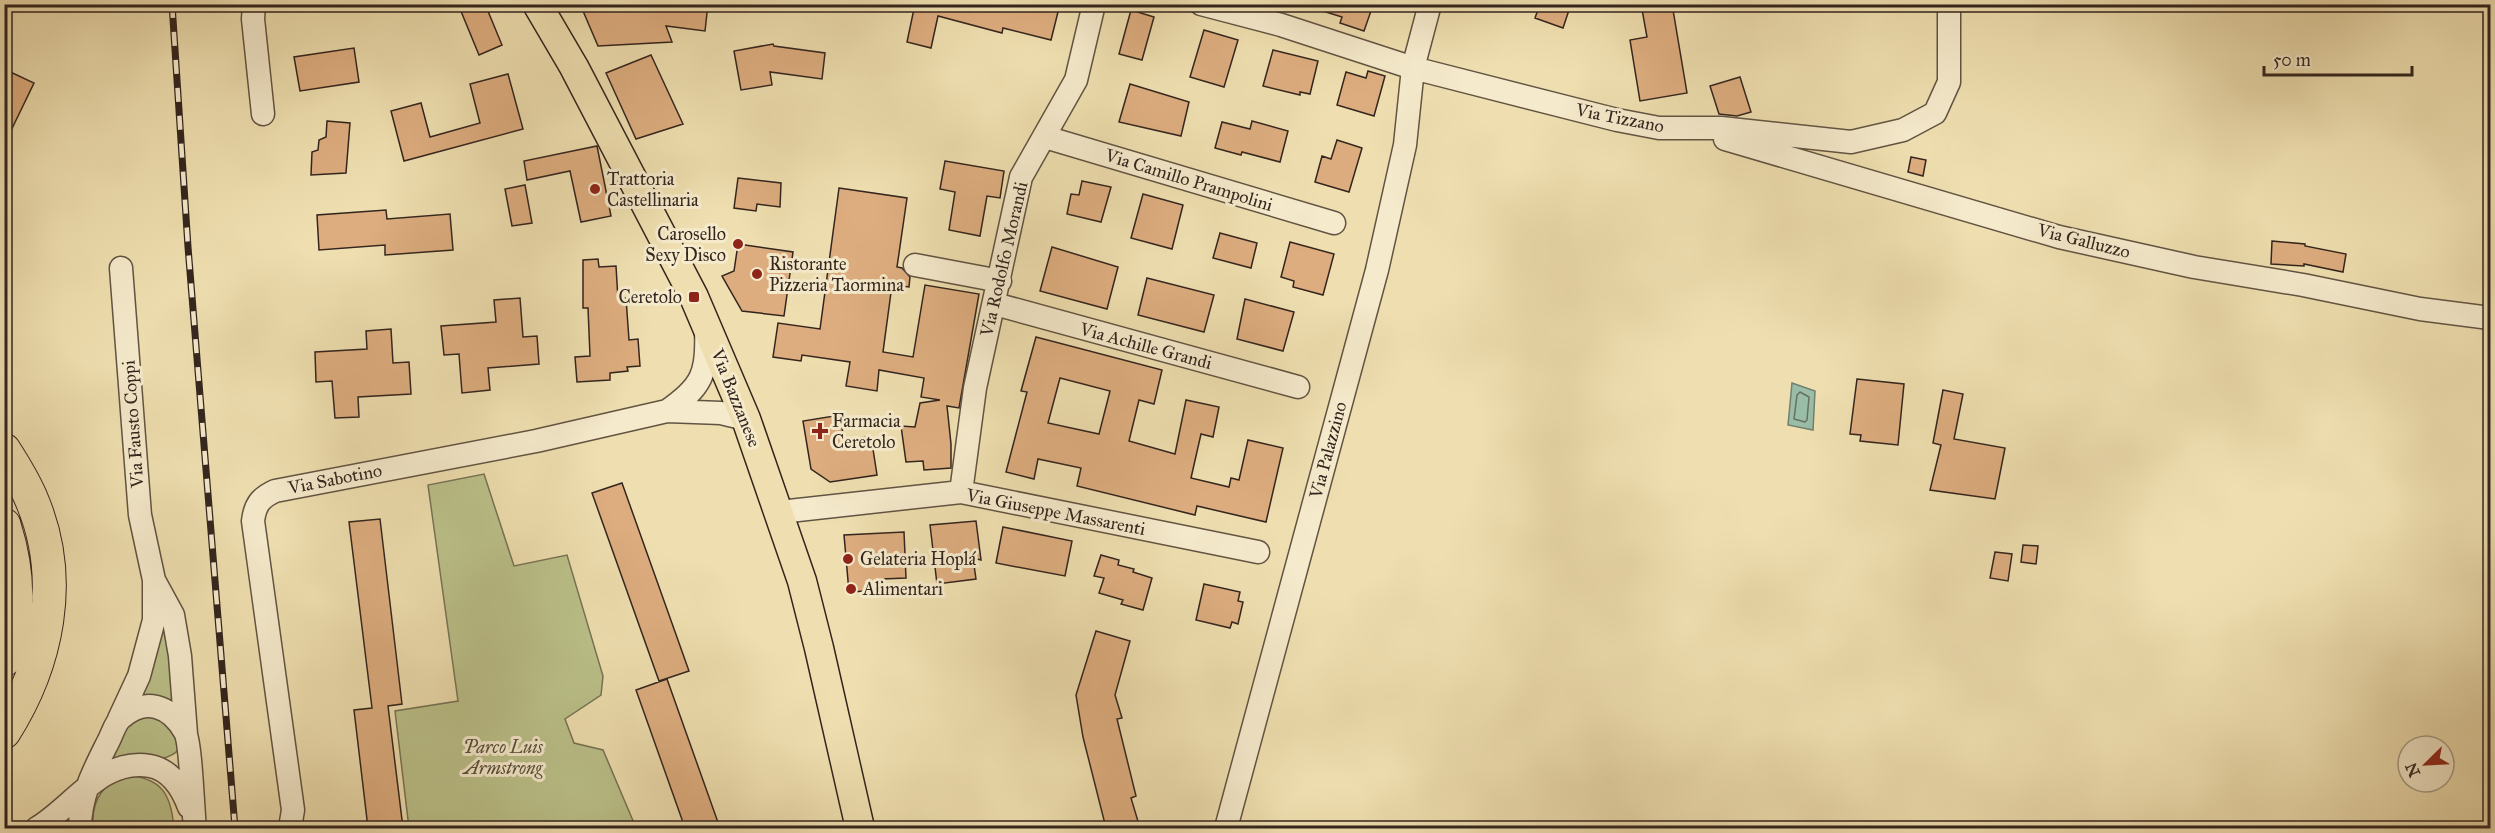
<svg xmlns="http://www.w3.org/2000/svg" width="2495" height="833" viewBox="0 0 2495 833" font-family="'IM FELL Great Primer',serif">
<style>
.green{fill:#bbc18a;stroke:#777354;stroke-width:1.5}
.water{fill:#9abda7;stroke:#718070;stroke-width:1.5}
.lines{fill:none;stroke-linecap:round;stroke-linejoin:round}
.shore{stroke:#667162;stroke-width:1.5}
.building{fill:#ddad7f;stroke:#33251e;stroke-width:1.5;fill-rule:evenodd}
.minor-casing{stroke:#625442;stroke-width:25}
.major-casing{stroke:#33251e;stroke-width:31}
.highway-casing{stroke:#33251e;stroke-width:35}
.minor{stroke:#f5eacc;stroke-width:22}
.major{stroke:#efdfb0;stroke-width:28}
.highway{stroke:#efdfb0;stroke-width:33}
.rail-casing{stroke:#33251e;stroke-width:7}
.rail{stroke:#f5eacc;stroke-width:4.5;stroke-dasharray:14;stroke-linecap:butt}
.poi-dot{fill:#8f2418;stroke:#f5eacc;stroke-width:2}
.labels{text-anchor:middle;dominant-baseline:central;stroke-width:6;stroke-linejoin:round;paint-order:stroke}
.street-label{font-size:18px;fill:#33251e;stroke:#f5eacc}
.poi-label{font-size:18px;fill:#33251e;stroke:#f5eacc;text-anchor:start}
.park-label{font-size:18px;font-style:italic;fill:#554c39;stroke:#f5eacc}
</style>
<rect width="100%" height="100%" fill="#efdfb0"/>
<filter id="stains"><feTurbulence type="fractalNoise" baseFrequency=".00333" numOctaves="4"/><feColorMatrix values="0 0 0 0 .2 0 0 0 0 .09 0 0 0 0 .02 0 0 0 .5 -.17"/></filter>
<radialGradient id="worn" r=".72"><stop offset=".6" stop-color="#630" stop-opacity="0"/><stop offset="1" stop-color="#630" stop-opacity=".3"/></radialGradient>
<!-- green -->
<path class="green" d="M484,474L514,566L567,555L603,676L601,695L565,719L574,743L603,750L634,823L623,828H409L395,711L458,701L428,485Z
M162,618L179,712L142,697Z
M150,715C168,724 174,731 179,749C166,766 123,760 103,759L129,718Z
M126,775C162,778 171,794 174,828H93C91,802 101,784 126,775Z"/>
<!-- water -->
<path class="water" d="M1792,383L1815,391L1813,430L1788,425Z"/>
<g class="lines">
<!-- shore -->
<path class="shore" d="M1800,392L1809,397L1807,420L1805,422L1794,419L1797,395Z"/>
</g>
<!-- building -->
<path class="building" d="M458,4H485L502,45L479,55Z
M580,4H708L705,31L666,26L672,42L598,46Z
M915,4H1060L1051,40L1003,28L1002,33L938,16L931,48L907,42Z
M1314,4H1362L1372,8L1364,31L1340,23L1342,17L1313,8Z
M1540,4H1571L1563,28L1535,18Z
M1641,4H1672L1687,93L1640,101L1630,40L1647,37Z
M1131,10L1154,17L1142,60L1119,54Z
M1204,30L1238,40L1224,87L1190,77Z
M773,44L774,46L825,53L822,79L770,72L772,85L741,90L734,51Z
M354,48L359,82L300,91L294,57Z
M1273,50L1318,61L1310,94L1300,92V95L1263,86Z
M651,55L683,124L636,139L606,73Z
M4,69L34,83L4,145Z
M1368,71L1385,76L1374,116L1337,105L1346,72L1366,78Z
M508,74L523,129L404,161L391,111L421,103L430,137L480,123L470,84Z
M1740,77L1751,112L1737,116L1719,114L1710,86Z
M1130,84L1189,102L1181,136L1119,122Z
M327,121L350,123L346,173L311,175L312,152L318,150L319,140L326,137Z
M1252,121L1288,131L1280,162L1242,152L1241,155L1215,148L1222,122L1250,129Z
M1337,140L1362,148L1349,192L1315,182L1322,156L1331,159Z
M597,146L611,216L581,222L570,171L527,180L524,161Z
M1911,157L1926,160L1923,176L1908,172Z
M945,161L1004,171L1000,198L987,196L980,236L949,230L955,192L940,189Z
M738,178L781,183L780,207L757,204L756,211L734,208Z
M1082,181L1111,187L1101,222L1067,214L1071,194L1079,195Z
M525,185L532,223L512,226L505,189Z
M839,188L907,198L897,267L902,268L910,277L909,287L892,285L883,352L913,357L925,285L979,294L959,408L947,406L951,444V468L924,470L923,461L906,462L901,426L915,427L920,403L940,400L921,397L924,378L879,370L877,391L846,386L850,362L802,355L801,361L773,357L778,323L820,329Z
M1143,194L1183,205L1172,249L1131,238Z
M386,210L387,219L450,214L453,250L385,255V245L319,250L317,215Z
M1220,233L1257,243L1251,268L1213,258Z
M2272,241L2305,244V246L2346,254L2343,272L2304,264V266L2271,264Z
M1290,242L1334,254L1323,295L1293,287L1294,281L1281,277Z
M738,244L793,252L784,316L742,311L722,276L734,271Z
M1052,247L1118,267L1107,309L1040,291Z
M598,259L599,267L616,266L618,299L626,298L629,340L638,339L640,366L627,367L628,371L610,373V380L577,382L575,357L590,356L588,308H583V260Z
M1147,278L1214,295L1204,332L1138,315Z
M520,298L523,337L537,336L539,364L488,368L490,390L462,393L459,354L444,355L441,326L496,322L494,300Z
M1245,299L1294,312L1283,351L1237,339Z
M391,329L393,363L409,362L411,394L358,397L359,417L335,418L332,381L316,382L315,352L367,349L366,331Z
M1036,337L1162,370L1154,404L1139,400L1129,441L1175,454L1186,400L1219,407L1213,437L1201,434L1191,478L1229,487L1231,478L1239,480L1248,440L1283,448L1266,522L1197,506L1195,515L1077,486L1081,468L1038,459L1034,479L1006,472L1027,392L1021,391ZM1060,378L1110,391L1099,434L1048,423Z
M1857,379L1904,384L1898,445L1860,441L1861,435L1850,434Z
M1943,390L1963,394L1954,439L2005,448L1995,499L1930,490L1941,445L1933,443Z
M840,415L844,440L871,436L877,475L830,482L811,469L803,421Z
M622,483L689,671L659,681L592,493Z
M380,519L402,704L388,706L403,828H368L354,710L372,708L349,522Z
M976,521L981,560L973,558L976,579L937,584L930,525Z
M1003,527L1072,541L1065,576L996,563Z
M904,532L906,578L882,579L883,590L849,592L844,535Z
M2023,545L2038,546L2036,564L2021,562Z
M1995,552L2012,554L2008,581L1990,578Z
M1101,555L1119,560L1118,565L1134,569L1133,572L1152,578L1143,610L1121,604L1123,600L1099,593L1104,578L1094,576Z
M1204,584L1240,592L1238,601L1243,602L1238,624L1232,622L1230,628L1196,620Z
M1096,631L1130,641L1115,695L1122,718L1117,719L1136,796L1131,798L1140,828H1106L1083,737L1076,695Z
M667,679L720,828H685L636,690Z"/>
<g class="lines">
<defs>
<path id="minor" d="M254,4L253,19L263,114
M1201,4L1281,25L1413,68L1617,120L1659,128H1721L1851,142L1903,130L1935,113L1949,82V4
M1045,137L1334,223
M1725,139L2059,237L2194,267L2303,285L2420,309L2490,318
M915,265L1000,281
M995,304L1298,387
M706,331C708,373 702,387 667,411L721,413L746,419
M961,492L975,388L1021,177L1076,80L1094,4
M780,512L961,492L1258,552
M155,582L173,615L180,656L186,734
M119,719L139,676L154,620V580L140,515L121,268
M37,828C73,807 102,757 150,766C171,770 182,788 189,807
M80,828C80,796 94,770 108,742C112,735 115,723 121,718C145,697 170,705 185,732C191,743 193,812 195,828
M290,828L293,810L253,521C255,505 260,498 275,491L536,441L667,411
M1226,828L1377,270L1405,145L1413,68L1430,4"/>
<path id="major" d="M537,4L574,67L694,297L746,419L802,581L819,648L860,828"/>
<path id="highway" d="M4,450C15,467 26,485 33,503C65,581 47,664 4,732
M4,525C18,569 21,616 4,660"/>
</defs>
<!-- minor casing -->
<use href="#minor" class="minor-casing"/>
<!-- major casing -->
<use href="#major" class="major-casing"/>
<!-- highway casing -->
<use href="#highway" class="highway-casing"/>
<!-- minor -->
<use href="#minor" class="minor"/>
<!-- major -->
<use href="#major" class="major"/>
<!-- highway -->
<use href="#highway" class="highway"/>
<defs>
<path id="rail" d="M172,4L188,247L235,828"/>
</defs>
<!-- rail casing -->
<use href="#rail" class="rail-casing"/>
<!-- rail -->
<use href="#rail" class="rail"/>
</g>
<!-- markers -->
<g class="poi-dot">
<circle cx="595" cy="189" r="6"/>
<circle cx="738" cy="244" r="6"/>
<circle cx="757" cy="274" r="6"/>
<rect x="688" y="291" width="12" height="12" rx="3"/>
<path d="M817 422h6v6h6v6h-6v6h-6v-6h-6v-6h6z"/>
<circle cx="848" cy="559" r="6"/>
<circle cx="851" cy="589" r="6"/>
</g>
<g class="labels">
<!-- street labels -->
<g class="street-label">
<text transform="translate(1620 118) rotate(11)">Via Tizzano</text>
<text transform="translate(1189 180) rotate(17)">Via Camillo Prampolini</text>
<text transform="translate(2084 241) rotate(14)">Via Galluzzo</text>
<text transform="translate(1004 259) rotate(-77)">Via Rodolfo Morandi</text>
<text transform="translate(1146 346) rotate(15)">Via Achille Grandi</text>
<text transform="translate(736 398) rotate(68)">Via Bazzanese</text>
<text transform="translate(133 424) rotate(-94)">Via Fausto Coppi</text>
<text transform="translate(1328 450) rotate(-75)">Via Palazzino</text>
<text transform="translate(335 479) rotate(-11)">Via Sabotino</text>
<text transform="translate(1056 512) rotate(11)">Via Giuseppe Massarenti</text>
</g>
<!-- poi labels -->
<g class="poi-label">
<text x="607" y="179">Trattoria<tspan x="607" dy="21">Castellinaria</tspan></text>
<text x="726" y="234" text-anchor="end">Carosello<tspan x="726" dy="21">Sexy Disco</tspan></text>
<text x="769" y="264">Ristorante<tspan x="769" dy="21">Pizzeria Taormina</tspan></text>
<text x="682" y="297" text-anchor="end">Ceretolo</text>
<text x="832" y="421">Farmacia<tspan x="832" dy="21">Ceretolo</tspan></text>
<text x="860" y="559">Gelateria Hoplá</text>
<text x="863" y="589">Alimentari</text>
</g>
<!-- park labels -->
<g class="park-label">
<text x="503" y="747">Parco Luis<tspan x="503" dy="21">Armstrong</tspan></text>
</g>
</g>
<!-- margin -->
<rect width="2495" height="833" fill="none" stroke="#efdfb0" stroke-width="24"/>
<rect x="6" y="6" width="2483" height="821" fill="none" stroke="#33251e" stroke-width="3"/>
<rect x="12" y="12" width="2471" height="809" fill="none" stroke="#33251e" stroke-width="1.5"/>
<!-- north arrow -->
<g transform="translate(2426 764) rotate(246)"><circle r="28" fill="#f5eacc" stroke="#a79b86" stroke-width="1.5"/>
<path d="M0-4.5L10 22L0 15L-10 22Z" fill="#8f2418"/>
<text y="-9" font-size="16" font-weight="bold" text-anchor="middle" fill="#33251e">N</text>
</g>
<!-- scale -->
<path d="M2264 66v9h148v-9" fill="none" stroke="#33251e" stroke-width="3"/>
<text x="2273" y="66" font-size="18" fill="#33251e" stroke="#f5eacc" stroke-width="4.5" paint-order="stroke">50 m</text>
<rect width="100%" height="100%" filter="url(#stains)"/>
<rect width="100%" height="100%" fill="url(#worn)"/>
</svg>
